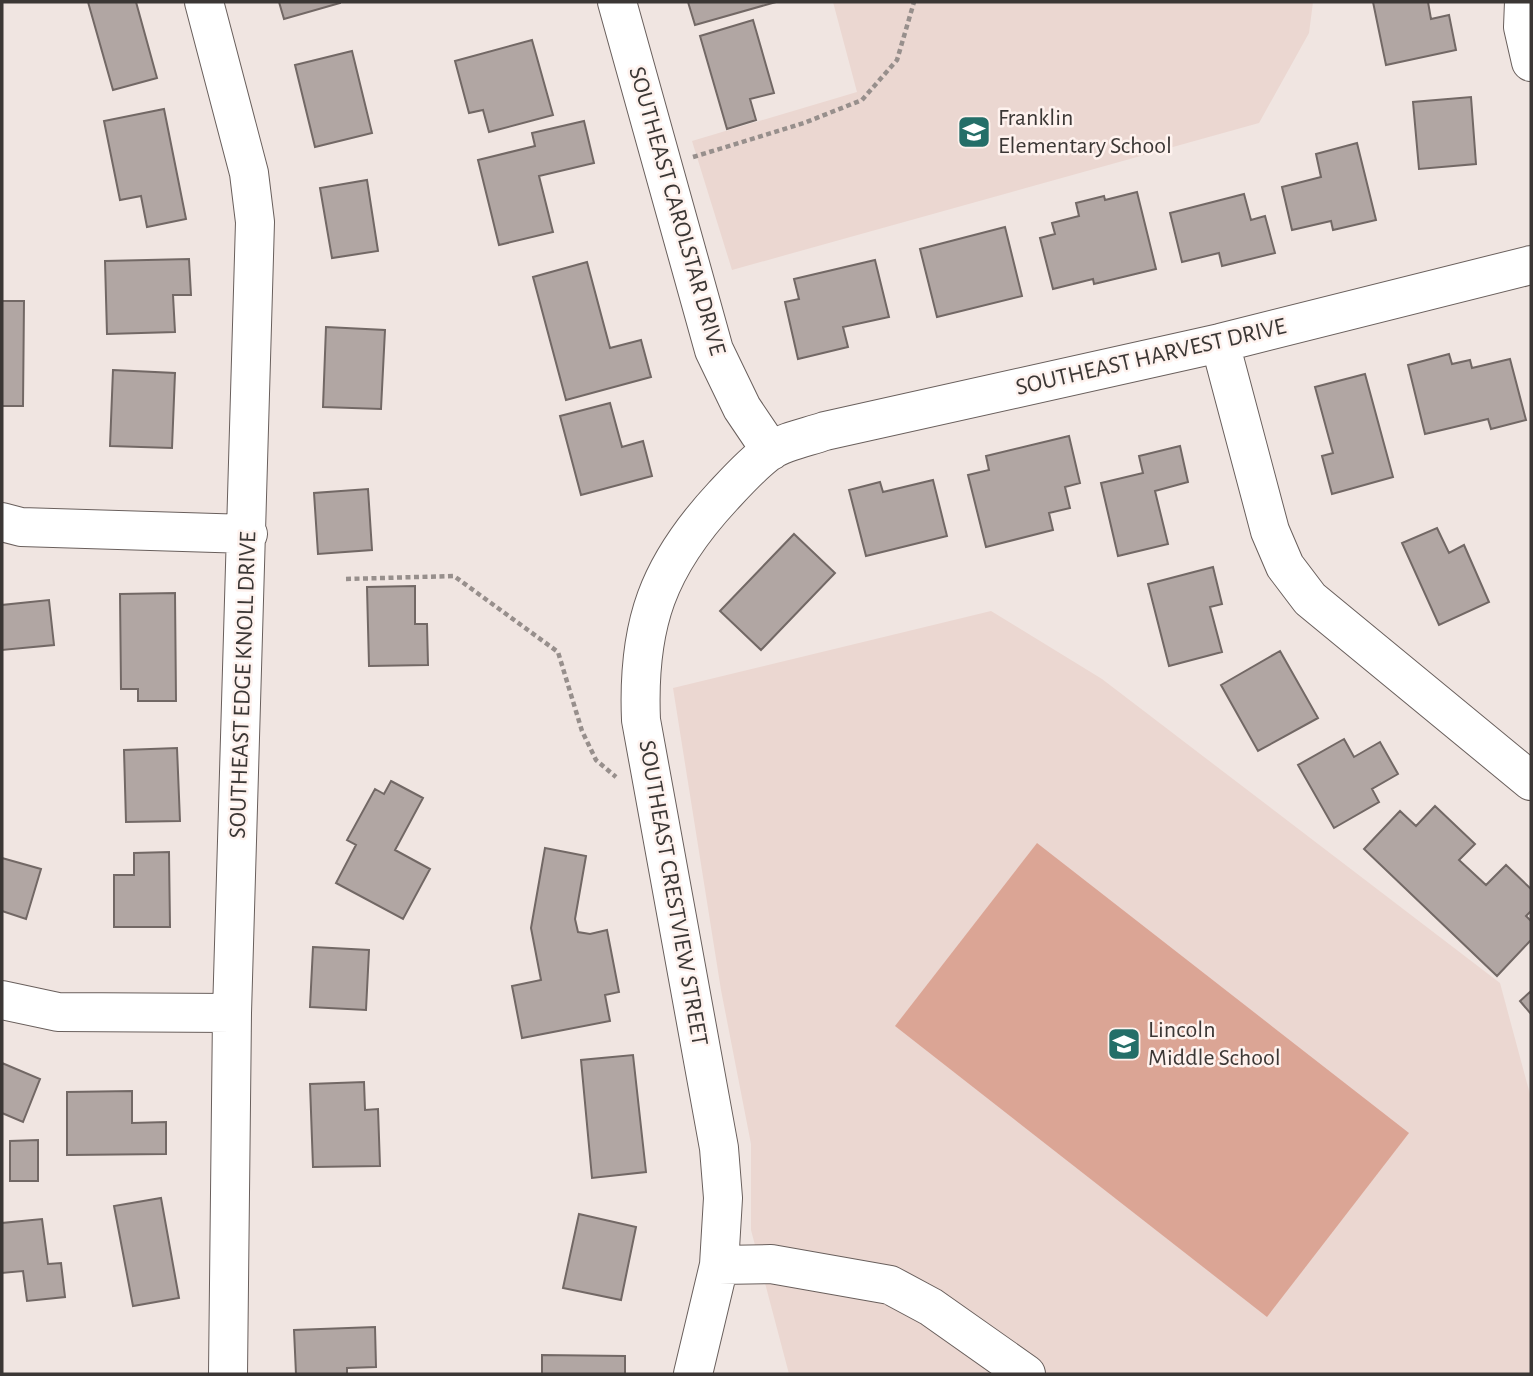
<svg xmlns="http://www.w3.org/2000/svg" width="1533" height="1376" viewBox="0 0 1533 1376" font-family="'Alegreya Sans',sans-serif">
<style>
.built{fill:#ebd7d1}
.green{fill:#dba595}
.building{fill:#b1a6a3;stroke:#726865;stroke-width:2}
.lines{fill:none;stroke-linecap:round;stroke-linejoin:round}
.minor-casing{stroke:#695f5c;stroke-width:40}
.path{stroke:#978f8c;stroke-width:4.5;stroke-dasharray:5 3.5;stroke-linecap:butt}
.minor{stroke:#fff;stroke-width:38}
.labels{text-anchor:middle;dominant-baseline:central;stroke-width:5;stroke-linejoin:round;paint-order:stroke}
.poi-label{font-size:24px;fill:#3b3735;stroke:#fef2ee;text-anchor:start}
.street-label{font-size:24px;fill:#3b3735;stroke:#fef2ee}
</style>
<rect width="100%" height="100%" fill="#f0e5e1"/>
<!-- built -->
<path class="built" d="M833,2H1313L1309,33L1259,123L732,270L692,141L857,92Z
M991,611L1102,679L1500,983L1531,1098V1374H789L751,1230V1144L721,990L673,688Z"/>
<!-- green -->
<path class="green" d="M1037,843L1409,1133L1267,1317L895,1026Z"/>
<!-- building -->
<path class="building" d="M88,2H136L157,78L113,90Z
M279,2H340V3L284,19Z
M688,2H776L695,25Z
M1373,2H1428L1431,19L1449,15L1456,50L1386,65Z
M753,20L774,93L750,99L756,120L727,129L700,36Z
M532,40L553,115L489,132L483,110L469,113L455,61Z
M352,51L372,133L315,147L295,65Z
M1471,97L1476,164L1419,169L1413,102Z
M164,109L186,219L147,227L141,196L120,200L104,121Z
M584,121L594,163L539,176L553,232L499,245L478,160L535,146L532,133Z
M1357,143L1376,220L1333,230L1331,221L1292,230L1282,187L1321,177L1316,154Z
M367,180L378,251L332,258L320,188Z
M1137,192L1156,269L1094,284L1093,279L1053,289L1040,238L1055,234L1052,223L1079,216L1076,203L1104,196L1105,200Z
M1244,194L1251,220L1265,216L1275,253L1222,266L1219,253L1182,262L1170,213Z
M1005,227L1022,296L937,317L920,249Z
M189,259L191,295H173L175,332L107,334L105,261Z
M875,260L889,317L843,327L848,347L798,359L785,302L799,299L794,279Z
M587,262L610,348L641,340L651,377L566,400L533,277Z
M2,301H24L23,406H2Z
M326,327L385,330L381,409L323,407Z
M1449,354L1452,364L1470,360L1472,368L1510,359L1526,420L1491,429L1488,419L1425,434L1408,365Z
M113,370L175,373L172,448L110,446Z
M1365,374L1393,477L1332,494L1322,456L1333,453L1315,387Z
M610,403L622,447L643,441L652,476L581,495L560,416Z
M1069,436L1080,483L1065,487L1070,508L1049,513L1053,530L986,547L968,475L989,470L986,456Z
M1180,446L1188,482L1155,491L1168,544L1118,556L1101,483L1143,473L1139,456Z
M933,480L947,536L866,556L849,490L880,482L883,492Z
M368,489L372,550L318,554L314,493Z
M1437,528L1449,553L1464,545L1489,602L1439,625L1402,543Z
M794,534L835,573L761,650L720,611Z
M1213,567L1222,604L1210,607L1222,652L1169,666L1148,584Z
M415,586V624H427L428,665L369,666L367,587Z
M175,593L176,701H138V689H121L120,594Z
M49,600L54,645L2,650V605Z
M1280,651L1318,718L1258,751L1221,685Z
M1344,739L1354,757L1380,742L1398,774L1372,789L1379,802L1334,828L1298,765Z
M177,748L180,821L126,822L124,750Z
M391,781L423,798L395,850L430,869L403,919L336,883L356,845L347,840L375,789L384,794Z
M1435,806L1475,844L1459,860L1486,885L1506,865L1531,889V911L1526,916L1531,921V940L1497,976L1364,849L1400,811L1416,826Z
M545,848L586,856L575,919L578,932L590,934L607,930L619,992L605,995L610,1021L522,1038L512,986L541,980L531,928Z
M169,852L170,927H114V875H134V853Z
M2,858L41,869L26,919L2,911Z
M313,947L369,950L366,1010L310,1007Z
M1531,991V1014L1520,1001Z
M633,1055L646,1172L592,1178L581,1060Z
M2,1063L40,1079L23,1122L2,1113Z
M364,1082L365,1110L378,1109L380,1166L313,1167L310,1084Z
M132,1091V1123L166,1122V1154L67,1155V1092Z
M38,1140V1181H10V1141Z
M161,1198L179,1298L133,1306L114,1206Z
M579,1214L636,1227L621,1300L563,1288Z
M42,1219L48,1264L61,1263L65,1297L27,1301L23,1271L2,1273V1223Z
M375,1327L376,1367L347,1368V1374H296L294,1330Z
M542,1355L625,1356V1374H542Z"/>
<g class="lines">
<defs>
<path id="minor" d="M204,2L249,173L255,222L232,1013L228,1374
M617,2L714,350L742,408L771,451
M1524,2L1523,27L1531,62
M1220,343L1270,531L1285,566L1310,599L1531,781
M2,522L21,527L248,534
M2,1000L58,1012L232,1013
M719,1265L771,1264L890,1285L931,1307L1026,1374
M693,1374L719,1265L723,1198L719,1148L641,720C637,624 658,566 723,496C737,481 753,463 770,451C785,441 808,437 825,431L1220,343L1531,265"/>
</defs>
<!-- minor casing -->
<use href="#minor" class="minor-casing"/>
<!-- path -->
<path class="path" d="M693,157L804,123L862,100L897,60L914,2
M346,579L454,576L558,652L582,731L596,760L616,777"/>
<!-- minor -->
<use href="#minor" class="minor"/>
</g>
<!-- icons -->
<defs>
<symbol id="school-square" viewBox="-11 -11 22 22"><rect x="-9" y="-9" width="18" height="18" rx="4" fill="#246e68" stroke="#fef2ee"/><path d="M0-5L7-2L0 1L-7-2ZM-4 1L0 2.5L4 1V4Q0 6-4 4Z" fill="#fff"/></symbol>
</defs>
<g fill-rule="evenodd">
<use href="#school-square" x="955" y="113" width="38" height="38"/>
<use href="#school-square" x="1105" y="1025" width="38" height="38"/>
</g>
<g class="labels">
<!-- poi labels -->
<g class="poi-label">
<text x="998" y="118">Franklin<tspan x="998" dy="28">Elementary School</tspan></text>
<text x="1148" y="1030">Lincoln<tspan x="1148" dy="28">Middle School</tspan></text>
</g>
<!-- street labels -->
<g class="street-label">
<text transform="translate(677 211) rotate(74)">SOUTHEAST CAROLSTAR DRIVE</text>
<text transform="translate(1151 357) rotate(-13)">SOUTHEAST HARVEST DRIVE</text>
<text transform="translate(243 685) rotate(-88)">SOUTHEAST EDGE KNOLL DRIVE</text>
<text transform="translate(673 893) rotate(80)">SOUTHEAST CRESTVIEW STREET</text>
</g>
</g>
<!-- border -->
<rect width="1533" height="1376" fill="none" stroke="#3b3735" stroke-width="7"/>
</svg>
